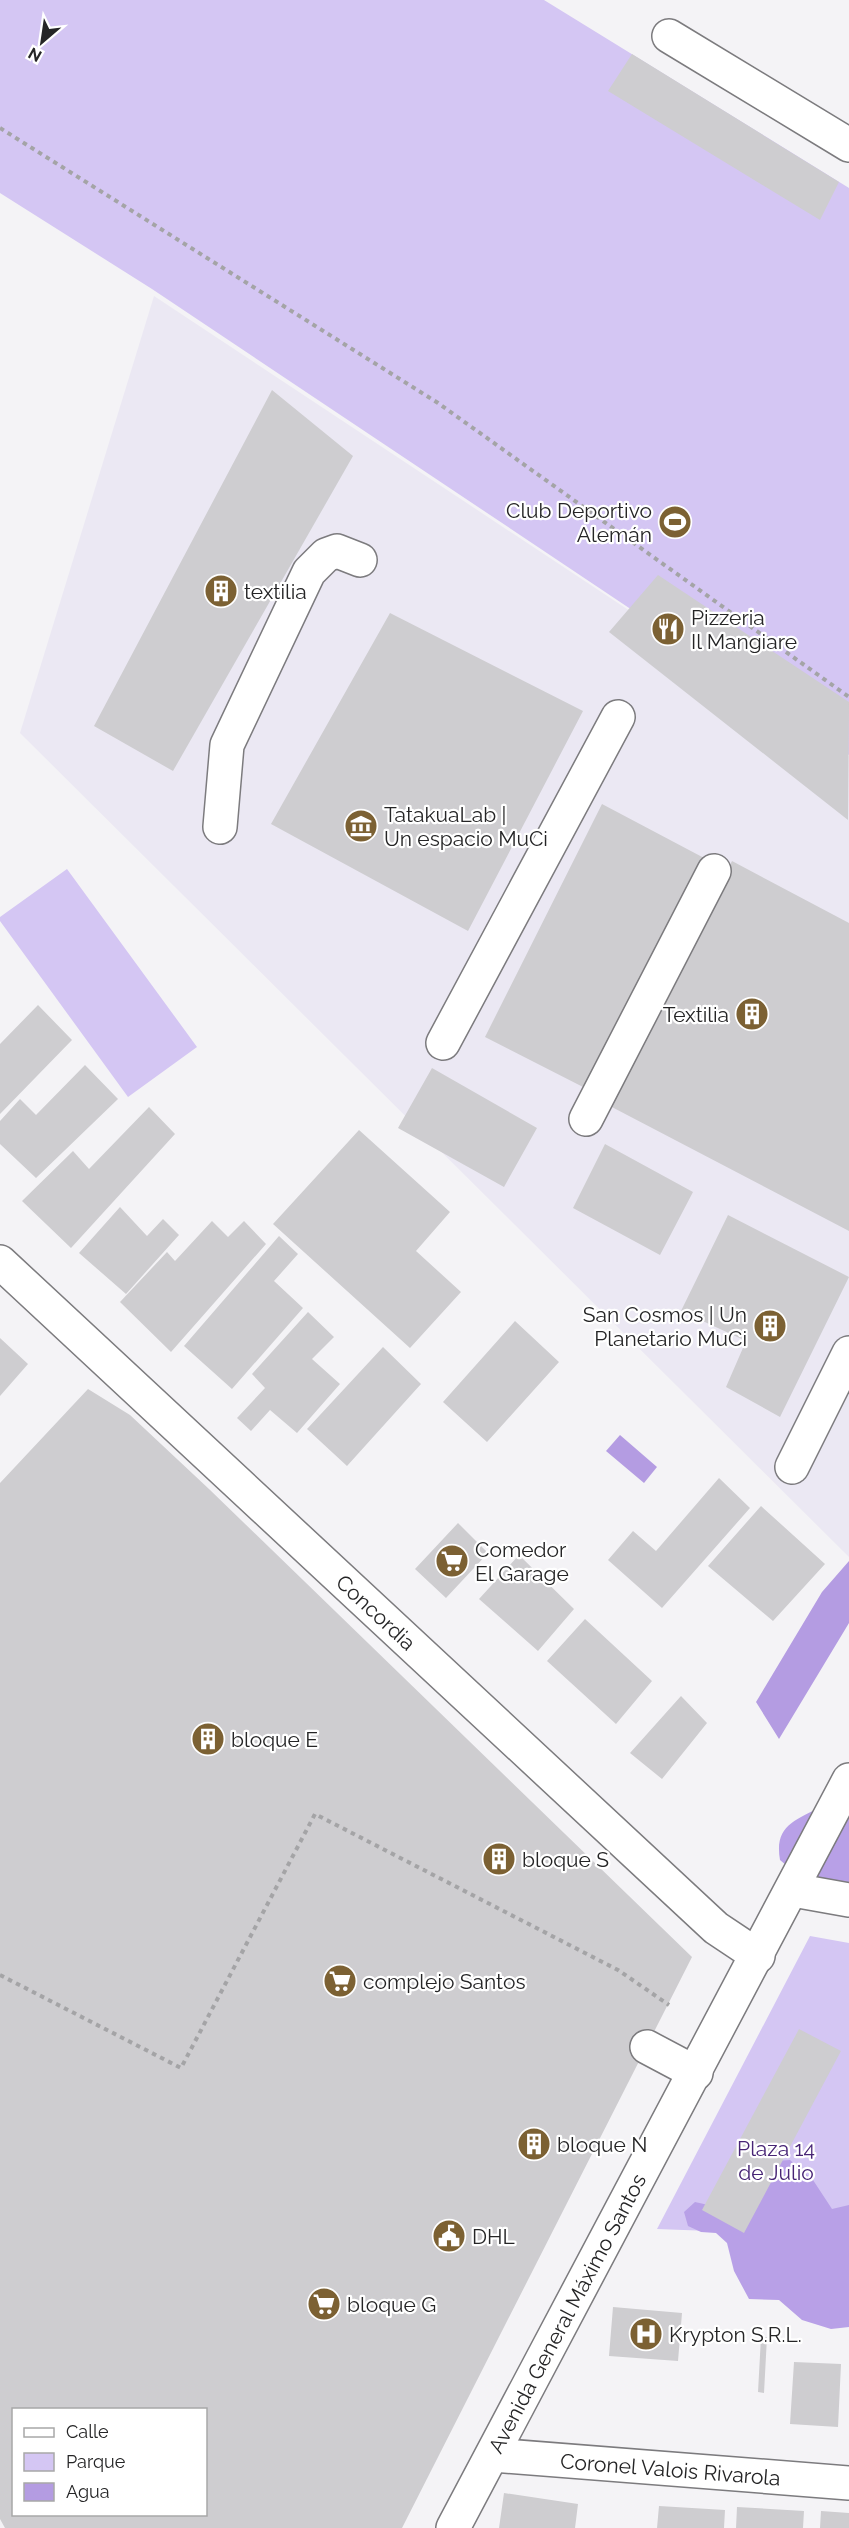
<svg xmlns="http://www.w3.org/2000/svg" width="849" height="2528" viewBox="0 0 849 2528" font-family="Raleway,sans-serif">
<style>
.built{fill:#ebe8f3}
.green{fill:#d4c6f3}
.forest{fill:#b8a0e7}
.water{fill:#b49ce2}
.building{fill:#cecdd0;fill-rule:evenodd}
.lines{fill:none;stroke-linecap:round;stroke-linejoin:round}
.minor-casing{stroke:#7c7b7e;stroke-width:36}
.major-casing{stroke:#7c7b7e;stroke-width:36}
.path{stroke:#a4a4a6;stroke-width:4;stroke-dasharray:4.5 4.5;stroke-linecap:butt}
.minor{stroke:#fff;stroke-width:33}
.major{stroke:#fff;stroke-width:33}
.labels{text-anchor:middle;dominant-baseline:central;stroke-width:4.5;stroke-linejoin:round;paint-order:stroke}
.poi-label{font-size:21px;fill:#252526;stroke:#fff;text-anchor:start}
.street-label{font-size:21px;fill:#252526;stroke:#fff}
.park-label{font-size:21px;fill:#472475;stroke:#fff}
</style>
<rect width="100%" height="100%" fill="#f4f3f6"/>
<!-- built -->
<path class="built" d="M154,296L849,756V1557L20,733Z"/>
<!-- green -->
<path class="green" d="M0,0H544L849,188V755L152,289L0,193Z
M67,869L197,1047L128,1097L0,921V917Z
M810,1936L849,1943V2236L657,2229Z"/>
<!-- forest -->
<path class="forest" d="M821,1807H849V1886L793,1871L780,1860C774,1826 795,1820 821,1807Z
M790,2160L813,2180L832,2209L849,2205V2327L831,2329L802,2320L779,2300L749,2299L734,2271L727,2243L716,2233L701,2232L688,2226L684,2212L695,2202L726,2209L774,2161Z"/>
<!-- water -->
<path class="water" d="M620,1435L657,1467L644,1483L606,1451Z
M849,1561V1623L779,1739L756,1702L822,1592Z"/>
<!-- building -->
<path class="building" d="M632,54L839,182L820,220L608,91Z
M272,390L353,456L173,771L94,726Z
M658,575L849,702L848,820L609,632Z
M390,613L583,711L468,931L271,824Z
M602,804L706,859L585,1088L485,1037Z
M732,861L849,923V1231L608,1105Z
M38,1005L72,1040L0,1114V1044Z
M85,1065L118,1099L36,1178L0,1144V1121L20,1099L36,1115Z
M432,1068L537,1128L504,1187L398,1128Z
M149,1107L175,1134L71,1248L22,1201L73,1151L89,1169Z
M359,1130L450,1212L416,1251L461,1292L410,1348L273,1224Z
M605,1144L693,1192L660,1255L573,1208Z
M120,1207L147,1236L163,1219L179,1235L126,1294L79,1253Z
M728,1215L849,1277L780,1417L726,1387L746,1341L681,1311Z
M212,1221L228,1237L244,1221L266,1244L171,1352L120,1302L167,1252L175,1261Z
M279,1236L298,1254L274,1281L303,1308L232,1389L184,1346Z
M308,1312L334,1337L312,1359L340,1384L297,1433L270,1410L251,1431L237,1418L265,1388L252,1374Z
M515,1321L559,1362L487,1442L443,1402Z
M0,1338L28,1364L0,1396Z
M383,1347L421,1384L347,1466L307,1429Z
M88,1389L130,1415L209,1489L692,1957L402,2528H5L0,2519V1483ZM14,2410H206V2514H14Z
M719,1478L750,1508L662,1608L608,1560L633,1531L656,1551Z
M761,1506L825,1564L773,1621L708,1566Z
M458,1523L488,1553L446,1598L415,1569Z
M519,1555L574,1609L538,1651L479,1599Z
M585,1619L652,1681L616,1724L547,1661Z
M681,1696L707,1723L662,1779L630,1753Z
M799,2029L841,2051L744,2233L702,2210Z
M613,2307L682,2313L678,2361L609,2356Z
M761,2337H767L764,2393L758,2392Z
M794,2362L841,2364L838,2427L790,2424Z
M504,2493L578,2504L575,2528H499Z
M659,2506L725,2510L724,2528H657Z
M737,2507L804,2511L803,2528H736Z
M821,2511L849,2513V2528H820Z"/>
<g class="lines">
<defs>
<g id="minor">
<path d="M669,36L849,145"/>
<path d="M220,827L227,745L309,572L326,555L337,551L360,560"/>
<path d="M443,1043L618,717"/>
<path d="M586,1119L714,871"/>
<path id="s1" d="M0,1262L716,1928L758,1956"/>
<path d="M792,1467L849,1353"/>
<path d="M793,1890L849,1900"/>
<path d="M647,2047L696,2073"/>
<path id="s2" d="M493,2455L849,2483"/>
</g>
<g id="major">
<path id="s3" d="M453,2528L849,1780"/>
</g>
</defs>
<!-- minor casing -->
<use href="#minor" class="minor-casing"/>
<!-- major casing -->
<use href="#major" class="major-casing"/>
<!-- path -->
<path class="path" d="M0,128L438,403L849,697
M0,1975L181,2068L315,1814L618,1970L669,2005"/>
<!-- minor -->
<use href="#minor" class="minor"/>
<!-- major -->
<use href="#major" class="major"/>
</g>
<!-- icons -->
<defs>
<symbol id="stadium-disc" viewBox="-11 -11 22 22"><circle r="9.5" fill="#7c6133" stroke="#fff"/><path d="M0-5a6.5 5 0 1 0 0 10a6.5 5 0 1 0 0-10ZM-3.5-1.8h7v3.6h-7Z" fill="#fff"/></symbol>
<symbol id="building-disc" viewBox="-11 -11 22 22"><circle r="9.5" fill="#7c6133" stroke="#fff"/><path d="M-4-6H4V6H1V3H-1V6H-4ZM-2.5-4.3h1.7v1.8h-1.7ZM.8-4.3h1.7v1.8H.8ZM-2.5-1h1.7V.8h-1.7ZM.8-1h1.7V.8H.8Z" fill="#fff"/></symbol>
<symbol id="restaurant-disc" viewBox="-11 -11 22 22"><circle r="9.5" fill="#7c6133" stroke="#fff"/><path d="M-5-6h1v4h1v-4h1v4h1v-4h1v5L-1.5 .5V6h-2V.5L-5-1ZM5-6V6H3V1.5H1.5Q1.5-4 5-6Z" fill="#fff"/></symbol>
<symbol id="museum-disc" viewBox="-11 -11 22 22"><circle r="9.5" fill="#7c6133" stroke="#fff"/><path d="M0-6L6-3V-2H-6V-3ZM-5-1h2V3h-2ZM-1-1h2V3h-2ZM3-1h2V3H3ZM-6 4H6V6H-6Z" fill="#fff"/></symbol>
<symbol id="supermarket-disc" viewBox="-11 -11 22 22"><circle r="9.5" fill="#7c6133" stroke="#fff"/><path d="M-6-5.5h2.5l.6 2H6L4.5 2H-2.5L-4.4-4H-6ZM-1.5 3.2a1.3 1.3 0 1 0 .1 0ZM3 3.2a1.3 1.3 0 1 0 .1 0Z" fill="#fff"/></symbol>
<symbol id="civic-disc" viewBox="-11 -11 22 22"><circle r="9.5" fill="#7c6133" stroke="#fff"/><path d="M-.6-6.5H3V-4.5H.6V-3L4-1V1h2V6H-6V1h2V-1L-.6-3ZM-1.2 2.5V6h2.4V2.5Z" fill="#fff"/></symbol>
<symbol id="hospital-disc" viewBox="-11 -11 22 22"><circle r="9.5" fill="#7c6133" stroke="#fff"/><path d="M-5-5h3v3.5h4V-5h3V5h-3V1.5h-4V5h-3Z" fill="#fff"/></symbol>
</defs>
<g fill-rule="evenodd">
<use href="#stadium-disc" x="656" y="503" width="38" height="38"/>
<use href="#building-disc" x="202" y="572" width="38" height="38"/>
<use href="#restaurant-disc" x="649" y="610" width="38" height="38"/>
<use href="#museum-disc" x="342" y="807" width="38" height="38"/>
<use href="#building-disc" x="733" y="995" width="38" height="38"/>
<use href="#building-disc" x="751" y="1307" width="38" height="38"/>
<use href="#supermarket-disc" x="433" y="1542" width="38" height="38"/>
<use href="#building-disc" x="189" y="1720" width="38" height="38"/>
<use href="#building-disc" x="480" y="1840" width="38" height="38"/>
<use href="#supermarket-disc" x="321" y="1962" width="38" height="38"/>
<use href="#building-disc" x="515" y="2125" width="38" height="38"/>
<use href="#civic-disc" x="430" y="2217" width="38" height="38"/>
<use href="#supermarket-disc" x="305" y="2285" width="38" height="38"/>
<use href="#hospital-disc" x="627" y="2315" width="38" height="38"/>
</g>
<g class="labels">
<!-- poi labels -->
<g class="poi-label">
<text x="652" y="510" text-anchor="end">Club Deportivo<tspan x="652" dy="24">Alemán</tspan></text>
<text x="244" y="591">textilia</text>
<text x="691" y="617">Pizzeria<tspan x="691" dy="24">Il Mangiare</tspan></text>
<text x="384" y="814">TatakuaLab |<tspan x="384" dy="24">Un espacio MuCi</tspan></text>
<text x="729" y="1014" text-anchor="end">Textilia</text>
<text x="747" y="1314" text-anchor="end">San Cosmos | Un<tspan x="747" dy="24">Planetario MuCi</tspan></text>
<text x="475" y="1549">Comedor<tspan x="475" dy="24">El Garage</tspan></text>
<text x="231" y="1739">bloque E</text>
<text x="522" y="1859">bloque S</text>
<text x="363" y="1981">complejo Santos</text>
<text x="557" y="2144">bloque N</text>
<text x="472" y="2236">DHL</text>
<text x="347" y="2304">bloque G</text>
<text x="669" y="2334">Krypton S.R.L.</text>
</g>
<!-- street labels -->
<g class="street-label">
<text stroke="none"><textPath href="#s1" startOffset="514">Concordia</textPath></text>
<text stroke="none"><textPath href="#s3" startOffset="243">Avenida General Máximo Santos</textPath></text>
<text stroke="none"><textPath href="#s2" startOffset="178">Coronel Valois Rivarola</textPath></text>
</g>
<!-- park labels -->
<g class="park-label">
<text x="776" y="2148">Plaza 14<tspan x="776" dy="24">de Julio</tspan></text>
</g>
</g>
<!-- legend -->
<rect x="12" y="2408" width="195" height="108" fill="#ffffff" stroke="#a8a8a8" stroke-width="1.5"/>
<rect x="24" y="2428" width="30" height="9" fill="#ffffff" stroke="#a8a8a8" stroke-width="1.5"/>
<text x="66" y="2438" font-size="18" fill="#252526">Calle</text>
<rect x="24" y="2453" width="30" height="18" fill="#d4c6f3" stroke="#a8a8a8" stroke-width="1.5"/>
<text x="66" y="2468" font-size="18" fill="#252526">Parque</text>
<rect x="24" y="2483" width="30" height="18" fill="#b49ce2" stroke="#a8a8a8" stroke-width="1.5"/>
<text x="66" y="2498" font-size="18" fill="#252526">Agua</text>
<!-- north arrow -->
<g transform="translate(42 42) rotate(209)" stroke="#ffffff" stroke-width="4.5" paint-order="stroke">
<path d="M0-4.5L10 22L0 15L-10 22Z" fill="#252526"/>
<text y="-9" font-size="16" font-weight="bold" text-anchor="middle" fill="#252526">N</text>
</g>
</svg>
